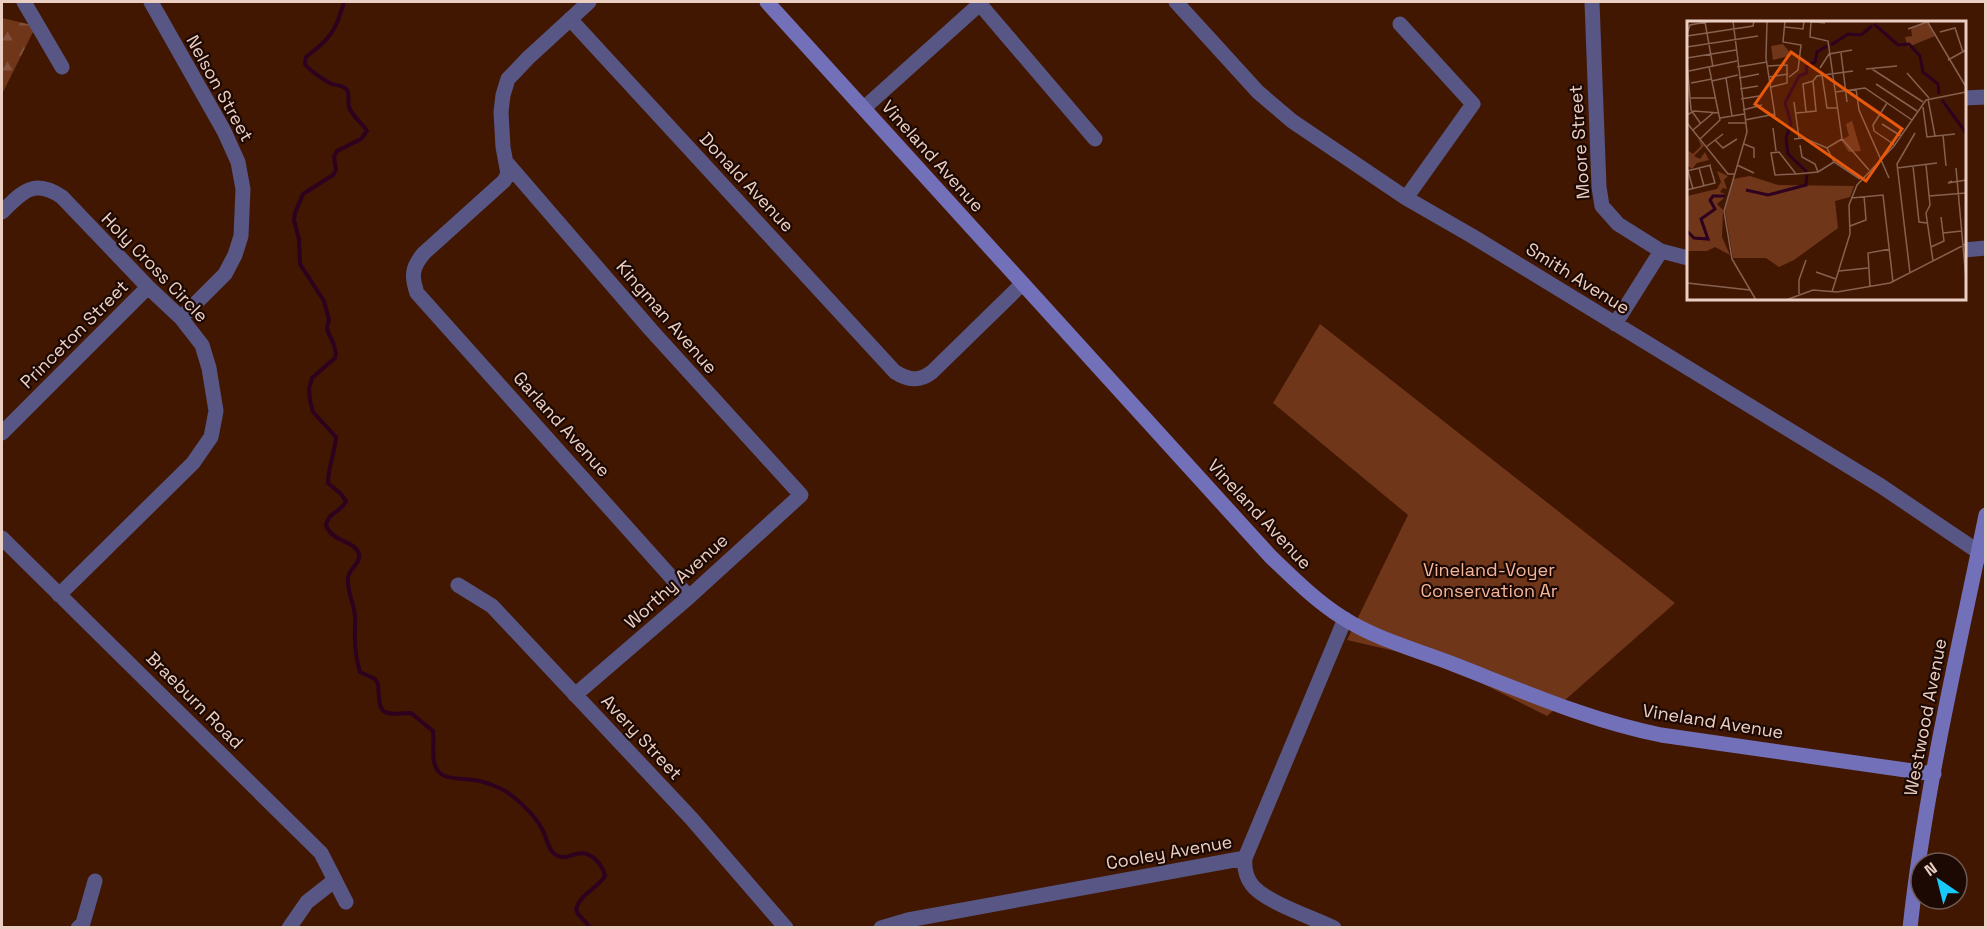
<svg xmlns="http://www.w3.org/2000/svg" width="1987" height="929" viewBox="0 0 1987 929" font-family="'Space Grotesk',sans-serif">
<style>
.forest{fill:url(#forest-firs)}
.park{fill:#6f361a}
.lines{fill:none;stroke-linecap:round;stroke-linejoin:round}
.stream{stroke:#2e011f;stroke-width:4}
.street{stroke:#575684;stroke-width:15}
.secondary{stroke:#7370ba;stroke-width:15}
.labels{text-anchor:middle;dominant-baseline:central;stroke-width:4.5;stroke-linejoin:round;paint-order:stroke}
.street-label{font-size:18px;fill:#eccfc3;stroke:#1c0903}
.park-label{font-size:18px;fill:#f4b69b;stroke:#1c0903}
.inset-river{fill:none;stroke:#2e011f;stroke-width:3}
.inset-road{fill:none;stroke:#86614f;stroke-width:1.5}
.view{fill:#e8590c;fill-opacity:0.15;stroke:#e8590c;stroke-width:3}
.inset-edge{fill:none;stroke:#eccfc3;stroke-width:3}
</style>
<defs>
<pattern id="forest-firs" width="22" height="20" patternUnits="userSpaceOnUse" patternTransform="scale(1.5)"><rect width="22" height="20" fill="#6f361a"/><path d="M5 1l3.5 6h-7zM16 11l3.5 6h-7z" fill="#84523a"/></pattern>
</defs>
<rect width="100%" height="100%" fill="#421702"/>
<!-- forest -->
<path class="forest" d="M2,18L36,26L2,94Z"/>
<!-- park -->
<path class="park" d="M1320,324L1675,603L1547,716L1438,661L1347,640L1408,515L1273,403Z"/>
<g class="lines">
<!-- stream -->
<path class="stream" d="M344,2C336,31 330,39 306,57L305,64C309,70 325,81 332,84C337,86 341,84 346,89C351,94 347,101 349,107C352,116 362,123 367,131L361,139L337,151L334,157L336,170L333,175L303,194L295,213L294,220L299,239L300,264L324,301L329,320L327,326L328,332L333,342L336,353L335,358L312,378L309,389L310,401L313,412L336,437C335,453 328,467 328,483L341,494L346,501C342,512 328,512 326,525C332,543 356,540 359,555C361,564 348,568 348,579C347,591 354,604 355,616C356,624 354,632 355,639C355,650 357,662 360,672L375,679L378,684C380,715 379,715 411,713L433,731C435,745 429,765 441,774C449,780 463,778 473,780C485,781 502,788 511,795C523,804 539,820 544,833C547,841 550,853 558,856C565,859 569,856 576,854C590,850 602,863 605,876C597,889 581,893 576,909L578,914L591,928"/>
<!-- street -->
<path class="street" d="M24,2L62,67
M151,2L224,131L238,162L243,189L241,236L235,255L225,274L181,318
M589,2L528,58L508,79L503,95L501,112L503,147L508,174L504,181L424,253C412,267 411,276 417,293L689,597
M978,2L1095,139
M1176,2L1258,92L1292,121L1406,198L1472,236L1881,486L1986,557
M1592,2L1599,187L1602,206L1618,224L1661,251L1688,258
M570,19L895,372C908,380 919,382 932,372L1022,284
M1400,24L1473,104L1406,198
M1964,98L1986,97
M864,108L982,2
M506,162L651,330L801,495L689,597L575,695
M2,212C22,192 34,178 62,197L148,287L181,318L202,345L209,368L216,411L211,437L193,463L59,595
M1964,250L1986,248
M1615,324L1661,251
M2,433L148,287
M2,538L321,853L346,902
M458,585L492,606L691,818L786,928
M1245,858C1244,868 1246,877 1252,885C1265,902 1314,918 1334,928
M78,928L83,923L95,881
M289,928L307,902L335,880
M881,928L908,920L1245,858L1345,619"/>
<!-- secondary -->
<path class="secondary" d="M767,2L1270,556C1293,578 1316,601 1343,618C1376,639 1417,650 1453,664C1520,690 1590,721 1661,735L1934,774
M1910,928C1925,789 1958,652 1986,515"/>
</g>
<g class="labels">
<!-- street labels -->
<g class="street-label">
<text transform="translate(220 88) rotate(61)">Nelson Street</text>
<text transform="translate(1579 142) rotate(-94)">Moore Street</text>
<text transform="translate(933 156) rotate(48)">Vineland Avenue</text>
<text transform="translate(747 182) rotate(47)">Donald Avenue</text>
<text transform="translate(155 267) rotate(46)">Holy Cross Circle</text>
<text transform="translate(1578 278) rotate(32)">Smith Avenue</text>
<text transform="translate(667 317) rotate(49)">Kingman Avenue</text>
<text transform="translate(74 334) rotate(-45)">Princeton Street</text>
<text transform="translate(562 424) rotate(48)">Garland Avenue</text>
<text transform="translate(1260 514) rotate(47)">Vineland Avenue</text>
<text transform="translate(676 581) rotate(-42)">Worthy Avenue</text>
<text transform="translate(195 700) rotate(45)">Braeburn Road</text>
<text transform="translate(1925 717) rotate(-79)">Westwood Avenue</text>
<text transform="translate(1713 721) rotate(9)">Vineland Avenue</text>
<text transform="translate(642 737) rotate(47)">Avery Street</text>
<text transform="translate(1169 852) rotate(-10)">Cooley Avenue</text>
</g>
<!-- park labels -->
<g class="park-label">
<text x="1489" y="569">Vineland-Voyer<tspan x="1489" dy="21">Conservation Ar</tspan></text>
</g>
</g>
<!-- overview -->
<g transform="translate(1687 21)">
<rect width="279" height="279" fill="#421702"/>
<path d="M63,155L91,164L167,165L163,176L148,180L151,207L107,239L92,246L79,237H46L38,189L46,158Z" fill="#6f361a"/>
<path d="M96,23L105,34L86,39L84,25ZM11,117L17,125L7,135L13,138L18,131L22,139L10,142L5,148L0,144V129L6,133L14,125ZM30,150L41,155L37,159L40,168L36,167L33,171L38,173L37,177L30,183L36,189L35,216L43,234L28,226L20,230H0V175L30,168L34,161Z" fill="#6f361a"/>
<path d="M240,1L248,15L221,26L218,16L225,15L224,7ZM165,100L174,130L162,131L154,119L162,115L159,103Z" fill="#6f361a"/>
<path class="inset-river" d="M187,3L211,24L222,23L233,35L236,51L251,63L252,73M144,24L161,13L174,14L185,5M255,79L279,112M120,151L101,133L99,117L104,102L98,82L112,55L120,52L119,46L128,41L130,31L140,25M59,169L81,174L119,164L120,154M0,210L7,217L21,218L14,198L28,188L23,179L26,175H38"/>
<path class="inset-road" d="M46,0L60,111L37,190L45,238L69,279M80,0L79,37L88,95M98,0L96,21L114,24L111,49L102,56M120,0L138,2M124,0L123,16L141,20L155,118L182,149M240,0L279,66M18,1L26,46M98,6L116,8L117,0M221,8L240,1M253,11L268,7L276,31M0,13L3,4L24,0M0,15L66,5L67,0M0,26L71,15M154,32L160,81M0,37L49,29M261,39L279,29M0,40L4,89L14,103M81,45L100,44V62L84,66M50,46L80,41M133,47L142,33L165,29M179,48L210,45M185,48L236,81M2,50L50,40M220,52L242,77M135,54L140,87H150M82,56L101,53M39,57L45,95M52,57L72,53M25,60L51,54M126,60L130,55L166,50M4,62L25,58M189,63L230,90M53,68L71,65M169,68L172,89L202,157M148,71L178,67L225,99M4,77H28M54,78L72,75M241,78L248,115M107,81L112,117M236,86L240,116L268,113M56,89L75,84M119,91L116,63L126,60M109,92L129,90L126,60M0,94L7,90L32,92M33,97L57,93M58,99L88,93M0,102L41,153H47M41,102H59M195,103L214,115M86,107L89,130M6,109L26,92M187,110L186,104L200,82M187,110L208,124M256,114L259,145M13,118L33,99L22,46M107,118L117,117L140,127L155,118M28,119L36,127L50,118M57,123L67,127V137M113,124L115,136L128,143L131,151M19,126L36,113M140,127L147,141L173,158M50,144L67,152M239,144L243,184L239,192L246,240M226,145L232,201L240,202M12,147L17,165M210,147L250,142M269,147L279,258M0,150L24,144M1,150L6,168M109,153L88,154L84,132L92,131L109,153L131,151L147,141M265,160L261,162L279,159M0,169L28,162L23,145M242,175L279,172M164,177L196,174L206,261M163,205L179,199L177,175M256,212L275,210M244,226L257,220L254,196M152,250L181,247M129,251L149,258M223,252L210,143L228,112M0,262L63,269M183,266L181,232L203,228M145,271L163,213L162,184L170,164L207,125L239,79L279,71M112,273V259L119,239M99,279L126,269L150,271L203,262L279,223"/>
<path class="view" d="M104,31L215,108L179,160L68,83Z"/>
<rect width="279" height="279" class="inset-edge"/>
</g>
<!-- border -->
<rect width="1987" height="929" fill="none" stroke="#eccfc3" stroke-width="6"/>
<!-- north arrow -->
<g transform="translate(1939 881) rotate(325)"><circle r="28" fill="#1c0903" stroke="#6f5850" stroke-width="1.5"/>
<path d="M0-4.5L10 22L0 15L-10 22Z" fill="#17cafb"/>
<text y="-9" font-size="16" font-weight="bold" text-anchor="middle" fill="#eccfc3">N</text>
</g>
</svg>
